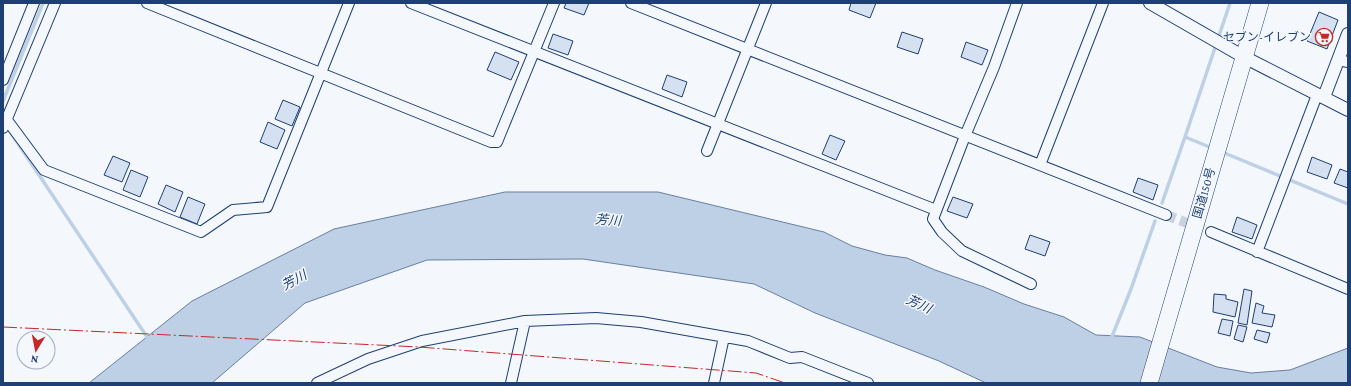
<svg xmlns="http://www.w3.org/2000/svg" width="1351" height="386" viewBox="0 0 1351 386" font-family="'Crimson Pro','Noto Sans JP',serif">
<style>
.water{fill:#bed0e5;stroke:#687fa3}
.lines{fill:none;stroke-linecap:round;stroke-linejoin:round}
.stream{stroke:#bed0e5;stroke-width:3.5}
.building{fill:#d5e0f0;stroke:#1d3f73}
.minor-tunnel{stroke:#c9d2e0;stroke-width:10;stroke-dasharray:10 5;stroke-linecap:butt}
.minor-casing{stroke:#1d3f73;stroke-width:12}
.tertiary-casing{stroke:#1d3f73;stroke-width:14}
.trunk-casing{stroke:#1d3f73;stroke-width:18}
.minor{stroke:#f4f7fb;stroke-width:10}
.tertiary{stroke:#f4f7fb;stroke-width:12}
.trunk{stroke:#f4f7fb;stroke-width:17}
.power{stroke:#c62828;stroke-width:1;stroke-dasharray:14 3 2 3;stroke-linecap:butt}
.labels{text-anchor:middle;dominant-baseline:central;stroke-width:3;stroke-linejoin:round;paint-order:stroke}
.poi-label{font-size:12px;fill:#1d3f73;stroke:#f4f7fb;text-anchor:end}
.street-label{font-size:12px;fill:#1d3f73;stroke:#f4f7fb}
.water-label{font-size:13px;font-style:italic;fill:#1d3f73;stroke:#f4f7fb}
</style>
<rect width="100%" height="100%" fill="#f4f7fb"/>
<!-- water -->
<path class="water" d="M505,192H658L824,232L852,246L885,255L907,258L935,270L984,287L1024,304L1064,317L1096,335L1140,337L1217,367L1251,373L1290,370L1348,348V383H986L939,361L815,313L754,284L583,259L427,260L305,303L212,383H89L192,301L334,229Z"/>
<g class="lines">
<!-- stream -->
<path class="stream" d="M3,101L43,3
M9,130L149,340
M1185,137L1212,148
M1222,152L1348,204
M1162,203L1185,137L1230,3
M1111,339L1131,289L1155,221"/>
</g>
<!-- building -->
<path class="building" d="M566,3H589L584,15L564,8Z
M851,3H876L870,18L849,10Z
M1319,12L1338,20L1327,49L1307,41Z
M902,32L923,39L918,54L897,47Z
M553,34L573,41L568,55L548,48Z
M966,42L988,50L982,65L961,57Z
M495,52L519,62L511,80L487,70Z
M667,75L687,82L682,97L662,89Z
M283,100L300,107L292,126L275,119Z
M268,122L285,130L277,149L260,142Z
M830,135L845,141L836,160L822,154Z
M113,156L130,163L122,182L104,175Z
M1312,157L1332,165L1327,179L1307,172Z
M1340,169L1348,172V188L1334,183Z
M131,170L148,177L140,197L123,190Z
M1138,178L1158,185L1153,200L1133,192Z
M166,185L183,192L175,212L158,204Z
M188,197L205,204L197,224L180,217Z
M953,197L973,204L967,218L947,211Z
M1237,217L1257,225L1252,239L1232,232Z
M1030,235L1050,242L1045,256L1025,249Z
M1244,289L1252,291L1247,325L1238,323Z
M1214,294L1226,295V299L1238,302L1235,317L1213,312Z
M1256,303L1264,306L1262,313L1275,315L1272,327L1252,323Z
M1222,319L1233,321L1230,336L1218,333Z
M1238,325L1247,327L1243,342L1234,339Z
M1257,330L1270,333L1267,343L1254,339Z"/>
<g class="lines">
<!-- minor-tunnel -->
<path class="minor-tunnel" d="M1166,215L1211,232"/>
<defs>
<path id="minor" d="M147,3L491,142H497L554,3
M411,3L936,210
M631,3L1166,215
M1017,3L994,67L965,136L933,219L942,232L962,251L1031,284
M1338,60L1348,62
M3,80L34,3
M7,120L44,170L201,232L233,210L267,207L349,3
M3,128L55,3
M707,151L766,3
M1040,165L1103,3
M1211,232L1348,289
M1257,252L1317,95
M317,383L368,359L422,341L525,321L596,318L641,322L748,341L790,358L802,357L868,383
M511,383L525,321
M714,383L724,337"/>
<path id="tertiary" d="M1150,3L1244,57L1348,110
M1324,97L1348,34"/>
<path id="trunk" d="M1149,383L1260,3"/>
</defs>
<!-- minor casing -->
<use href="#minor" class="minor-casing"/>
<!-- tertiary casing -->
<use href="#tertiary" class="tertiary-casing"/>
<!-- trunk casing -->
<use href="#trunk" class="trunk-casing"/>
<!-- minor -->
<use href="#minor" class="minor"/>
<!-- tertiary -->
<use href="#tertiary" class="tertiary"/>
<!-- trunk -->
<use href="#trunk" class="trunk"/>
<!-- power -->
<path class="power" d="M3,327L419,347L756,373L785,383"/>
</g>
<!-- icons -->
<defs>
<symbol id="supermarket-ring" viewBox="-11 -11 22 22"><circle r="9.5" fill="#f4f7fb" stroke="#c62828" stroke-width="1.5"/><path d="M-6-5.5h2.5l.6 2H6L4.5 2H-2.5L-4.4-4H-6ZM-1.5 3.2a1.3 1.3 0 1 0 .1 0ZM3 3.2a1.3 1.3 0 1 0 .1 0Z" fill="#c62828"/></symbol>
</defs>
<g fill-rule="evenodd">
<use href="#supermarket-ring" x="1314" y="27" width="20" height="20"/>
</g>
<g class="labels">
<!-- poi labels -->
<g class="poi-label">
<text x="1311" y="37">セブン-イレブン</text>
</g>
<!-- street labels -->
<g class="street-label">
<text transform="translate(1204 193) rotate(-74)">国道150号</text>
</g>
<!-- water labels -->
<g class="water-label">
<text transform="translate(608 220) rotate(4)">芳川</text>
<text transform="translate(294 280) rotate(-29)">芳川</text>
<text transform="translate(919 304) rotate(25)">芳川</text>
</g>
</g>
<!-- border -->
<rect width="1351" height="386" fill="none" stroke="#1d3f73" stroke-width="8"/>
<!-- north arrow -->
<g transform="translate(36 350) rotate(190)"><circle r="19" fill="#f4f7fb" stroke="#9eadc5"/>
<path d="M0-3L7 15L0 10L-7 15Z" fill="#c62828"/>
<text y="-6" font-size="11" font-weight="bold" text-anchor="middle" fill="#1d3f73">N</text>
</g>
</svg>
